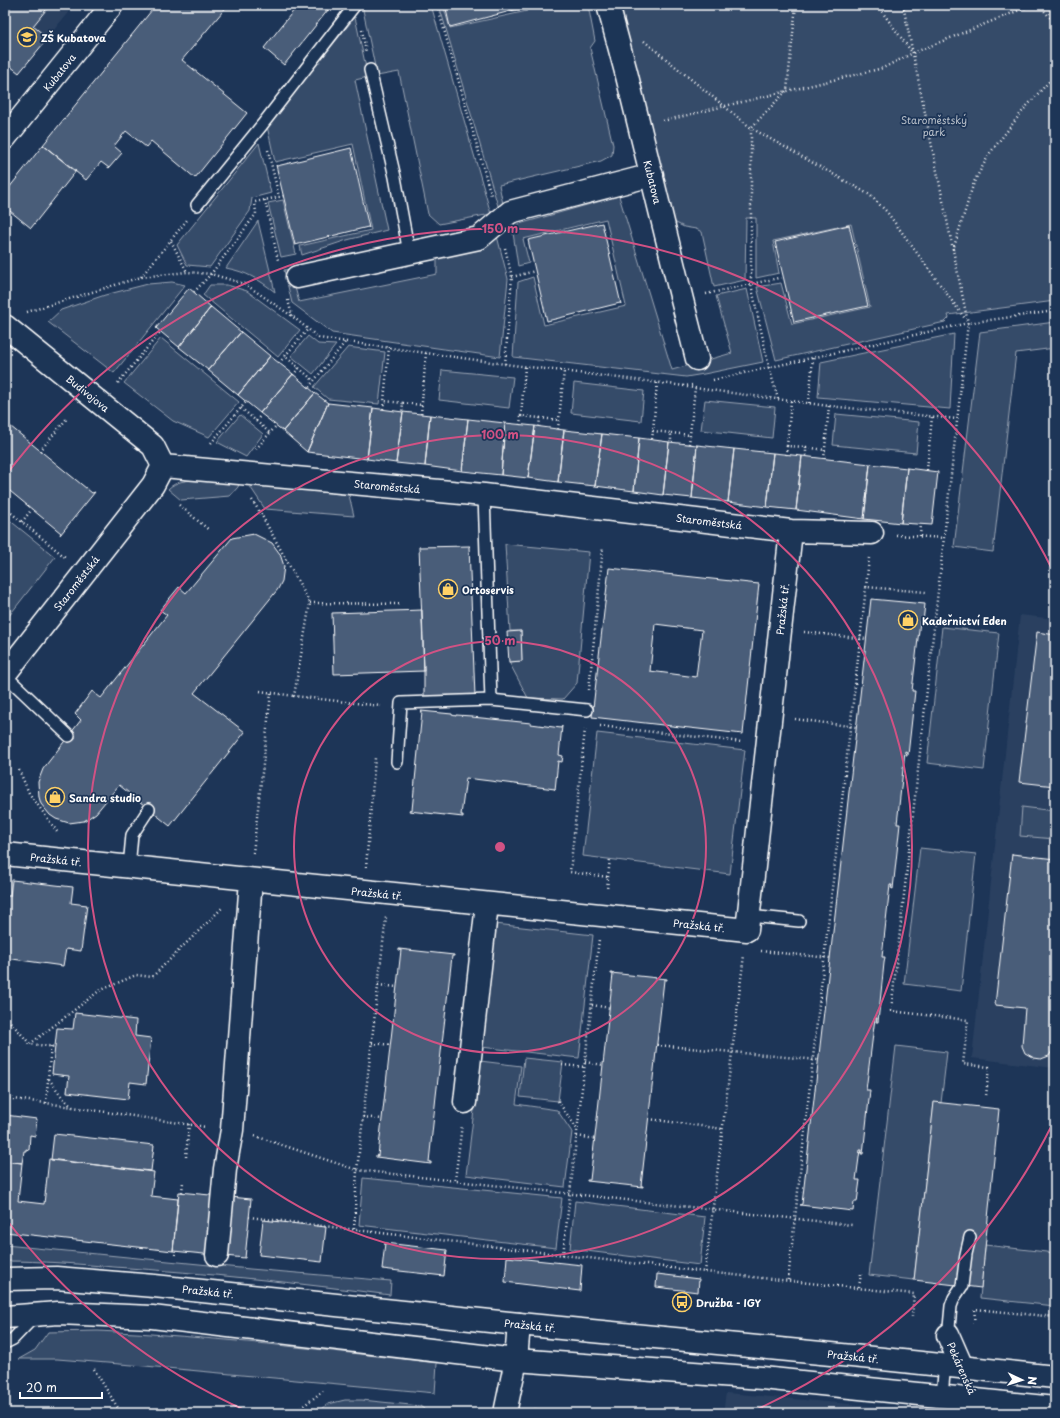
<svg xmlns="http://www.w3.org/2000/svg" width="1060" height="1418" viewBox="0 0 1060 1418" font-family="'Playpen Sans',sans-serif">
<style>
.built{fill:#2a4161}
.green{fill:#364b69;stroke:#9aa5b4}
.building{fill:#4a5d79;stroke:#fff;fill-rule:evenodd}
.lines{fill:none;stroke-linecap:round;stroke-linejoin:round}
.service-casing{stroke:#fff;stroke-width:14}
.minor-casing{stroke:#fff;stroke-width:25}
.tertiary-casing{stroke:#fff;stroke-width:25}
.path{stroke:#fff;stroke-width:2.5;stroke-dasharray:1 3;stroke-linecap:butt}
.service{stroke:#1d3557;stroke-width:11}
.minor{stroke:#1d3557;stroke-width:22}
.tertiary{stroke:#1d3557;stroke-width:22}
.ring{fill:none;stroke:#d15284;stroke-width:2}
.labels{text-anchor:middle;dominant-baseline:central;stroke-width:3.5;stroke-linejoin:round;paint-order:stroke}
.poi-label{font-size:10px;font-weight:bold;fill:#fff;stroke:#1d3557;text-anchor:start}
.street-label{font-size:10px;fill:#fff;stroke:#1d3557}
.park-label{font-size:10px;fill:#b9c0ca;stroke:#1d3557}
.centre{fill:#d15284;stroke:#1d3557;stroke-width:2}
.ring-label{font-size:12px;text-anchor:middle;font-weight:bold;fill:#d15284;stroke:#1d3557;stroke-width:3.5;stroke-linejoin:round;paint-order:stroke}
</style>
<rect width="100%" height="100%" fill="#1d3557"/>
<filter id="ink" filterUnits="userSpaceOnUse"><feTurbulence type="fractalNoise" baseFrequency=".025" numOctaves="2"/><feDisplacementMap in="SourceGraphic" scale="8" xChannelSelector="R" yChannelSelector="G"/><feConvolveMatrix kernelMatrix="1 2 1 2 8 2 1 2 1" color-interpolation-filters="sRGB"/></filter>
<g filter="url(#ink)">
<!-- built -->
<path class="built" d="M5,5H74L19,73L14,69L5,80Z
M1020,615L1055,619V1068L972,1058Z
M726,1393L948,1413H723Z"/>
<!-- green -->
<path class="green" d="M367,5H431L491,214L439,224L428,214L399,72L377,76L363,10Z
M439,5H443L450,28L527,11L526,5H588L595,41L590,48L613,145L612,155L601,161L499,185L503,204L498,206Z
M620,5H1055V301L948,315L949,318L945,322L776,360L757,287L781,283L792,324L870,307L851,224L773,241L779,273L756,278V218H746L745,280L714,287L702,232L696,229L684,227L674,222Z
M355,17L368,77L355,80L387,230L347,240L302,255L300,246L371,230L353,144L275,162L267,126Z
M259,143L271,193L252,198L250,211L210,267L187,265L177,245Z
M619,196L672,370L732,353L716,296L747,289L763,362L704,374L686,377L513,357L518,282L533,277L544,325L626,306L606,219L523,239L529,263L518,266L512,226Z
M283,200L296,254L281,257L268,203Z
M258,221L275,292C258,279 247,272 226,268Z
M497,236L508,279L500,357L332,333L292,303L284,270L290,269L299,302L437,274V254Z
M172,282L185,285L114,373L48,322L61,310L105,295L148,284Z
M210,285H227L247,291L300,330L278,357L203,295Z
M1055,322V348L1016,353L993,552L954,547L980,332Z
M954,334L950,409L818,397L821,362Z
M308,336L318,344L336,345L313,374L291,356Z
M161,338L239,402L209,437L173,421L124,383Z
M348,347L385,352L379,404L328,399L314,387Z
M442,370L513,377L509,408L439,400Z
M574,383L644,391L641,421L571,413Z
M705,400L775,407L772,438L701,430Z
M836,414L919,422L916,453L833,445Z
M240,415L263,434L246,457L217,442Z
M198,480L239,484L238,487L230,496L181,500L168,489C176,481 187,480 198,480Z
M250,484L349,495L354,516L265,509L251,488Z
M8,519L55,557L5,621V524Z
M505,544L589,552L577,683L563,699L528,698L509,662L522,661L521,631H510Z
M942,627L999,633L984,770L927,763Z
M597,733L745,750L730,874L583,856Z
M1022,807L1055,811V839L1020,836Z
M920,848L976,854L961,991L904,984Z
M495,924L593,935L579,1058L481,1047Z
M896,1046L947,1052L941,1103H934L914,1280L869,1275Z
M524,1058L563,1062L558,1101L520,1097Z
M480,1061L521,1066L516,1104L557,1110L572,1132L565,1187L466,1175Z
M363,1178L562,1198L556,1248L359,1225Z
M575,1201L705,1217L700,1265L570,1249Z
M5,1245L250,1269L391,1281L390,1295C298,1283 207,1273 114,1267C78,1264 42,1261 5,1261Z
M985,1245L1055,1253V1306L980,1298Z
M98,1331C211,1336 324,1350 437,1363L435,1393L145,1366L57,1359H19L35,1350L48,1332Z
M345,1400H362L420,1406L429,1413H315L328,1404Z"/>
<!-- building -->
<path class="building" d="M5,5H50L33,26L48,38L19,73L5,62Z
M156,5H228L182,60L247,113L195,178L151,141L146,147L126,131L114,146L122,153L109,168L101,162L86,180L43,145Z
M298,5H332L284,65L264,48Z
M445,5H524L525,9L523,10L522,8L450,27Z
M43,145L76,171L31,228L5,207V193Z
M351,148L369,228L368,227L295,245L276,165L277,166Z
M602,223L621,304L620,303L547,321L528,240Z
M849,225L868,306L794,322L775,242Z
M189,288L211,307L179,347L156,328Z
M211,307L241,332L208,370L179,347Z
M241,332L270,356L238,395L208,370Z
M270,356L293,374L260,413L238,395Z
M293,374L315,393L283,431L260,413Z
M315,393L328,403L307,452L283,431Z
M328,403L373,408L367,459L307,452Z
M373,408L403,412L396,463L367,459Z
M403,412L430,415L425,466L396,463Z
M430,415L468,419L462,471L425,466Z
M468,419L505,423L501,475L462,471Z
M5,422L92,493L95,492L60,535L61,533L5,487Z
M505,423L535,426L528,478L501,475Z
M535,426L564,430L558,482L528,478Z
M564,430L602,434L595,486L558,482Z
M602,434L639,438L634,491L595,486Z
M639,438L669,442L663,495L634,491Z
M669,442L697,445L692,498L663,495Z
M697,445L734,449L728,502L692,498Z
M734,449L773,453L767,507L728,502Z
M773,453L802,456L796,510L767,507Z
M802,456L870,464L864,519L796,510Z
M870,464L907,468L901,523L864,519Z
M907,468L938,472L932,525L901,523Z
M254,534L272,543L280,554L284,566L282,581L278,589L194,693L245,732L170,826L119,785L96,813L84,821L69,823L56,819L50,815L41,804L39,797L38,782L43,769L81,720L75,714L92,691L101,698L167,615L160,610L179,587L186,593L232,538Z
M470,546L469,547L475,696L423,697L424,695V670L419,547Z
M609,568L759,584L743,734L592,717ZM655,624L702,630L696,677L650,671Z
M871,599L925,604L923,622L920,621L912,691H915L908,755H906L907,752L905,751L897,824H900L893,889L891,888L892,885H890L882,957H885L884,963L878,1022H876L877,1018H875L866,1090H870L863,1154H861L862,1150H860L856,1180H860L857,1202H854L853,1211L800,1205L802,1204Z
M422,610L424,671L334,674L332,613Z
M521,631L522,661L509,662L507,632Z
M1037,632L1055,635V786L1019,782Z
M421,711L452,714V715L456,716V715L472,716V717L531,723V724L561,728L562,726L559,755L563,756L562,762L558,761L555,790V789L466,778L461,815H463V817L409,811L410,809L412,810L422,712Z
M1012,854L1055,859V1046L1049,1056L1041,1059L1034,1058L1025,1053L1022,1046L1025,1008L995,1005Z
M12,880L73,887L71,903L87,905L81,951L66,949L63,966L5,958V896H10Z
M399,949L454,955V956H452L436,1096L429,1162H431V1164L376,1157V1155L378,1156L382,1119L401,950H399Z
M611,973L667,979V980H664L641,1186H643V1187L587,1181V1180H590L598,1110L613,974H611Z
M75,1013L136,1020L135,1036L151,1038L146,1084L130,1082L128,1099L67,1092L69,1076L52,1074L57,1028L73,1029Z
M934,1102L999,1109L981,1288L914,1280Z
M5,1115L37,1119L35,1136L30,1135L29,1150L26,1149V1151H24L22,1163L5,1161Z
M54,1134L154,1145L151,1171L51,1160Z
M49,1159L154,1172L151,1196L178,1199L173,1251L5,1232V1161L22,1163L18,1201L44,1204Z
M179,1192L251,1199L245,1258L173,1251Z
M263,1220L326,1227L322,1262L259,1255Z
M385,1243L447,1250L444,1276L382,1269Z
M507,1257L582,1265L580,1291L505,1282Z
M657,1274L699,1279L698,1292L656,1287Z
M534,1409L565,1413H533Z"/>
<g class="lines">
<defs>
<path id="service" d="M370,70L395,177L409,253
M197,205L262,125L355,5
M5,675L69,736
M491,700L587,710
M397,762L401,703L491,700L484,495
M129,867L132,835L149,809
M749,916L799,921
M948,1338L951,1306L954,1298L962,1286L966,1254L970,1237
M5,1343L13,1339L34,1317
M942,1396L945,1363"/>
<path id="minor" d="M608,5L626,72L682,300L697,359
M5,138L112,5
M297,277L479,238L510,212L652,175
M5,326L153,446L163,466
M163,466L484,495L791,531L872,533
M5,674L153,485L163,466
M5,854L747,930L791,531
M465,1102L487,904
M217,1255L225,1169L232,1130L251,880
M948,1335L962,1367
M505,1413L516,1360L519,1324"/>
<path id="tertiary" d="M5,1279L56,1278L154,1286L519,1324L883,1359L1055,1377
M5,1317L58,1313L152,1317L516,1360L762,1378L1055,1408"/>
</defs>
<!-- service casing -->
<use href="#service" class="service-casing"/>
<!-- minor casing -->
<use href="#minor" class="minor-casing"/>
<!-- tertiary casing -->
<use href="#tertiary" class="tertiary-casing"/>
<!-- path -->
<path class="path" d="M437,5L491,195
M877,5L911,51
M903,5L968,323L891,1011L968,1020L963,1064L989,1067L986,1096
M1039,5L1055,23
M362,30L366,52
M644,41L751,128L870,195L887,212L966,320
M663,121L883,68L913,53L1032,5
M268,150L279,197
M265,200L278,260
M171,241L187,272
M505,248L512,277L505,364
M953,250L974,182L990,153L1025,108L1055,75
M141,277L187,220
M512,277L535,271
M194,292L211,274L256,214L255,202L284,196
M706,294L783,277
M288,300L292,316
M27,312L141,277L187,272L211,274L245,284L292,316L319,338L505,364L685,386L692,385
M389,347L384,401L403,403L402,412
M279,363L285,356
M525,367L521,416L540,418L539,427
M299,368L314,381
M293,375L299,368L285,356L308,329
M713,380L968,323L1055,311
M118,383L161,331
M657,383L653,431L671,433V442
M309,387L346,341
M687,387L829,406L957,419
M778,399L769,367L751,284V128L787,90L796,5
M791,401L787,446L806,447V456
M403,403L422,405
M809,403L813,357
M241,408L270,433
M383,409L384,401
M421,414L426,353
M540,418L558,420
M256,421L261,415
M520,425L521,416
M558,429L564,371
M671,433L690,435
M652,439L653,431
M211,443L246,402
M689,444L695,388
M806,447L825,450
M256,449L276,426
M40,451L68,417
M786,455L787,446
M824,459L829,406
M927,470L932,417
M252,500L261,514L310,603L294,696L381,706
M179,505L209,530
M5,508L65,557
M5,517L9,511
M22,522L32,509
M896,535L944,538
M920,536L921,525
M869,558L866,587L926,592
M310,603L402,604
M804,632L866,639
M589,690L603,547
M260,691L294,696
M795,719L856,727
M600,726L742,742
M585,729L570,872L608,877L607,890
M19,770L29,793L58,833
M253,853L271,693
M366,867L375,758
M608,877L610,859
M761,951L830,958
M378,985L397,987
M592,1005L610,1008
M5,1016L30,1044L56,1047
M372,1043L391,1045
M30,1044L99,991L136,975L152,977L223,907
M657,1045L818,1060
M585,1062L603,1065
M562,1065L585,1067
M49,1079L62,1097L72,1107
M5,1098L46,1103L206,1127
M558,1101L577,1129
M46,1103L51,1046
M363,1117L382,1119
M649,1119L723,1129
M255,1136L357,1170L852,1225
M577,1136L595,1139
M186,1157L189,1124
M455,1180L462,1125
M182,1192L183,1182
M249,1217L705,1272L914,1294L912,1317
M354,1229L357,1170L386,917
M175,1255L176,1251
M563,1255L599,939
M705,1272L744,955
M788,1280L866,587
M859,1287L861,1274
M974,1323L975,1309L1055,1317
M5,1369L9,1365
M94,1369L121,1413
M294,1413L323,1391"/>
<!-- service -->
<use href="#service" class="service"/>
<!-- minor -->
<use href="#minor" class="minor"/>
<!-- tertiary -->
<use href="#tertiary" class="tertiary"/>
</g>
</g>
<!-- distance rings -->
<g class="ring">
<circle cx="500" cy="847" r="206"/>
<circle cx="500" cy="847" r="412"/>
<path d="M1053 1123A618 618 0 0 1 751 1412M249 1412A618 618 0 0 1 6 1219M6 475A618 618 0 0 1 1053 571"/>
</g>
<!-- icons -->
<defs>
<symbol id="school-ring" viewBox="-11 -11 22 22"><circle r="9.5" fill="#1d3557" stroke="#ffd166" stroke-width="1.5"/><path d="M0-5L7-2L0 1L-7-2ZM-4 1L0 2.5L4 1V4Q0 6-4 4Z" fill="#ffd166"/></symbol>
<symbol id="shop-ring" viewBox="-11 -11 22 22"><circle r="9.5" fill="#1d3557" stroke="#ffd166" stroke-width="1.5"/><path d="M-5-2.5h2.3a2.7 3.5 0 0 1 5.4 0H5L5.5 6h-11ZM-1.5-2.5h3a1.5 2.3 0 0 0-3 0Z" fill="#ffd166"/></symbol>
<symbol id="bus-ring" viewBox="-11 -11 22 22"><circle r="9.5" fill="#1d3557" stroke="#ffd166" stroke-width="1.5"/><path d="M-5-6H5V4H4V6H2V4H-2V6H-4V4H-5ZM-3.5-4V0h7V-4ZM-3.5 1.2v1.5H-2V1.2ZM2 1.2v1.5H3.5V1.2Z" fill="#ffd166"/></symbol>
</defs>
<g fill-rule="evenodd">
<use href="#school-ring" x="16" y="26" width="22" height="22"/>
<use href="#shop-ring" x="437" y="578" width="22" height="22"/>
<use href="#shop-ring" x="897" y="609" width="22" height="22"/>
<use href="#shop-ring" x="44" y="786" width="22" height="22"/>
<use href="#bus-ring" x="671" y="1291" width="22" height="22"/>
</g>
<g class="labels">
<!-- poi labels -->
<g class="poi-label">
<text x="41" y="37">ZŠ Kubatova</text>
<text x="462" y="589">Ortoservis</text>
<text x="922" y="620">Kadeřnictví Eden</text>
<text x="69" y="797">Sandra studio</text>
<text x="696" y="1302">Družba - IGY</text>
</g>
<!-- street labels -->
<g class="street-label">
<text transform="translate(59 72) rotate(-51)">Kubatova</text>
<text transform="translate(653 182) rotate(76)">Kubatova</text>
<text transform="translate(88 393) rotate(39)">Budivojova</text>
<text transform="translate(387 486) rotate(5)">Staroměstská</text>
<text transform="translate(709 521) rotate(7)">Staroměstská</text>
<text transform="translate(76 583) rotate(-52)">Staroměstská</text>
<text transform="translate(782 609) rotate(-84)">Pražská tř.</text>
<text transform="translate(56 859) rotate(6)">Pražská tř.</text>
<text transform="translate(377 893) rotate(6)">Pražská tř.</text>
<text transform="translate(699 925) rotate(6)">Pražská tř.</text>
<text transform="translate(208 1291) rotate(6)">Pražská tř.</text>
<text transform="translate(530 1325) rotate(6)">Pražská tř.</text>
<text transform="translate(853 1356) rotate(6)">Pražská tř.</text>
<text transform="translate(962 1368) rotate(66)">Pekárenská</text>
</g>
<!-- park labels -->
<g class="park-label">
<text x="934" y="119">Staroměstský<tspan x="934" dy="12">park</tspan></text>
</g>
</g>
<circle cx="500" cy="847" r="6" class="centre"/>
<g class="ring-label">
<text x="500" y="233">150 m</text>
<text x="500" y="439">100 m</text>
<text x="500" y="645">50 m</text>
</g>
<!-- margin -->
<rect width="1060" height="1418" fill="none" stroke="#1d3557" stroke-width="20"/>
<rect x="10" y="10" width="1040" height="1398" fill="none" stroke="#fff" stroke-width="1.5" filter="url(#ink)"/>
<!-- north arrow -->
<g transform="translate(1022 1380) rotate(94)" stroke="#1d3557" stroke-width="3" paint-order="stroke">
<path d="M0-3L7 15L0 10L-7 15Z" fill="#ffffff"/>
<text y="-6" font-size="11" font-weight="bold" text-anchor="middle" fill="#ffffff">N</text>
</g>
<!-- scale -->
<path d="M20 1392v6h82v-6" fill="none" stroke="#ffffff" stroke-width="2"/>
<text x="26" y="1392" font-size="12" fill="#ffffff" stroke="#1d3557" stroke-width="3" paint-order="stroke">20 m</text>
</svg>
